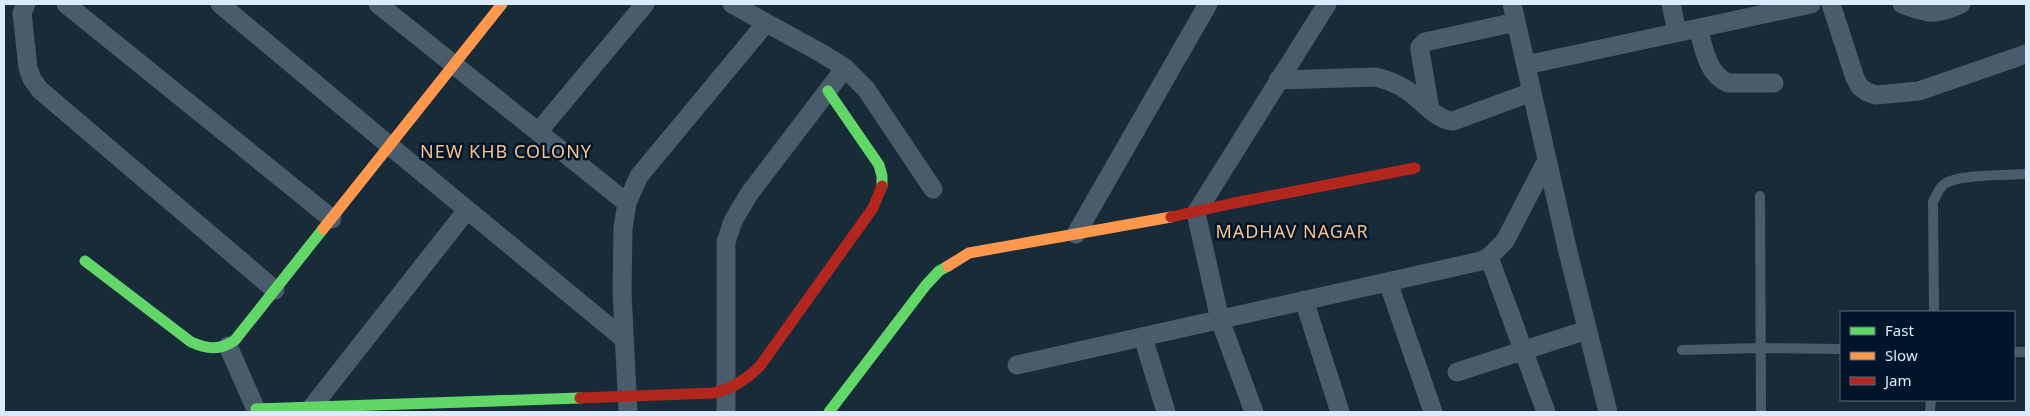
<svg xmlns="http://www.w3.org/2000/svg" width="2030" height="416" viewBox="0 0 2030 416" font-family="'Noto Sans',sans-serif">
<style>
.lines{fill:none;stroke-linecap:round;stroke-linejoin:round}
.lane{stroke:#485c6c;stroke-width:10}
.street{stroke:#485c6c;stroke-width:19}
.fast{stroke:#63d668;stroke-width:11}
.slow{stroke:#ff974d;stroke-width:11}
.jam{stroke:#b3261e;stroke-width:11}
.labels{text-anchor:middle;dominant-baseline:central;stroke-width:5;stroke-linejoin:round;paint-order:stroke}
.neighbourhood-label{font-size:18px;letter-spacing:1px;fill:#fbc087;stroke:#001529}
</style>
<rect width="100%" height="100%" fill="#172b39"/>
<g class="lines">
<!-- lane -->
<path class="lane" d="M1760,196L1761,412
M1934,312L1933,202C1936,196 1938,190 1943,185C1956,174 2008,175 2026,174
M1682,350L1761,348L1841,349
M2014,352H2026
M1930,412L1931,400"/>
<!-- street -->
<path class="street" d="M26,4L22,13L28,68L32,79L40,90L275,290
M66,4L332,219
M220,4L390,146L624,339
M378,4L627,203
M732,4L823,54L845,68L866,89L933,189
M1512,4L1568,252L1608,412
M1671,4L1677,32
M1831,4L1855,78L1860,87L1867,92L1876,95L1919,91L2026,54
M1902,4C1927,14 1936,16 1961,4
M1698,28C1704,48 1707,74 1728,83H1774
M1526,65L1811,4
M1278,80L1376,77C1387,80 1396,83 1405,89C1420,98 1435,120 1453,121L1532,92
M1430,109L1420,51V47L1425,42L1516,22
M538,132L645,4
M1076,234L1208,4
M1489,257L1546,412
M1388,282L1433,412
M1304,300L1340,412
M1143,337L1166,412
M228,346L257,412
M1017,365L1481,261L1489,257L1505,241L1547,160
M1457,372L1587,330
M312,407L467,210
M628,412L622,292L623,228L627,203L639,176L766,23
M726,412V242L733,221L749,194L845,68
M1254,412L1220,320L1196,213L1327,4"/>
<!-- fast -->
<path class="fast" d="M828,91L879,165L882,176V186
M85,261L191,342C207,349 220,351 235,340L323,229
M256,409L580,398
M829,412L926,285L939,271L948,266"/>
<!-- slow -->
<path class="slow" d="M323,229L502,4
M948,266L969,253L1171,217"/>
<!-- jam -->
<path class="jam" d="M1171,217L1234,203L1415,168
M580,398L713,393C732,389 746,380 760,366L873,208L882,186"/>
</g>
<g class="labels">
<!-- neighbourhood labels -->
<g class="neighbourhood-label">
<text x="506" y="151">NEW KHB COLONY</text>
<text x="1292" y="231">MADHAV NAGAR</text>
</g>
</g>
<!-- border -->
<rect width="2030" height="416" fill="none" stroke="#d8ecfe" stroke-width="10"/>
<!-- legend -->
<rect x="1840" y="311" width="175" height="90" fill="#001529" stroke="#566b7e"/>
<rect x="1850" y="327" width="25" height="8" fill="#63d668" stroke="#566b7e"/>
<text x="1885" y="336" font-size="15" fill="#d8ecfe">Fast</text>
<rect x="1850" y="352" width="25" height="8" fill="#ff974d" stroke="#566b7e"/>
<text x="1885" y="361" font-size="15" fill="#d8ecfe">Slow</text>
<rect x="1850" y="377" width="25" height="8" fill="#b3261e" stroke="#566b7e"/>
<text x="1885" y="386" font-size="15" fill="#d8ecfe">Jam</text>
</svg>
